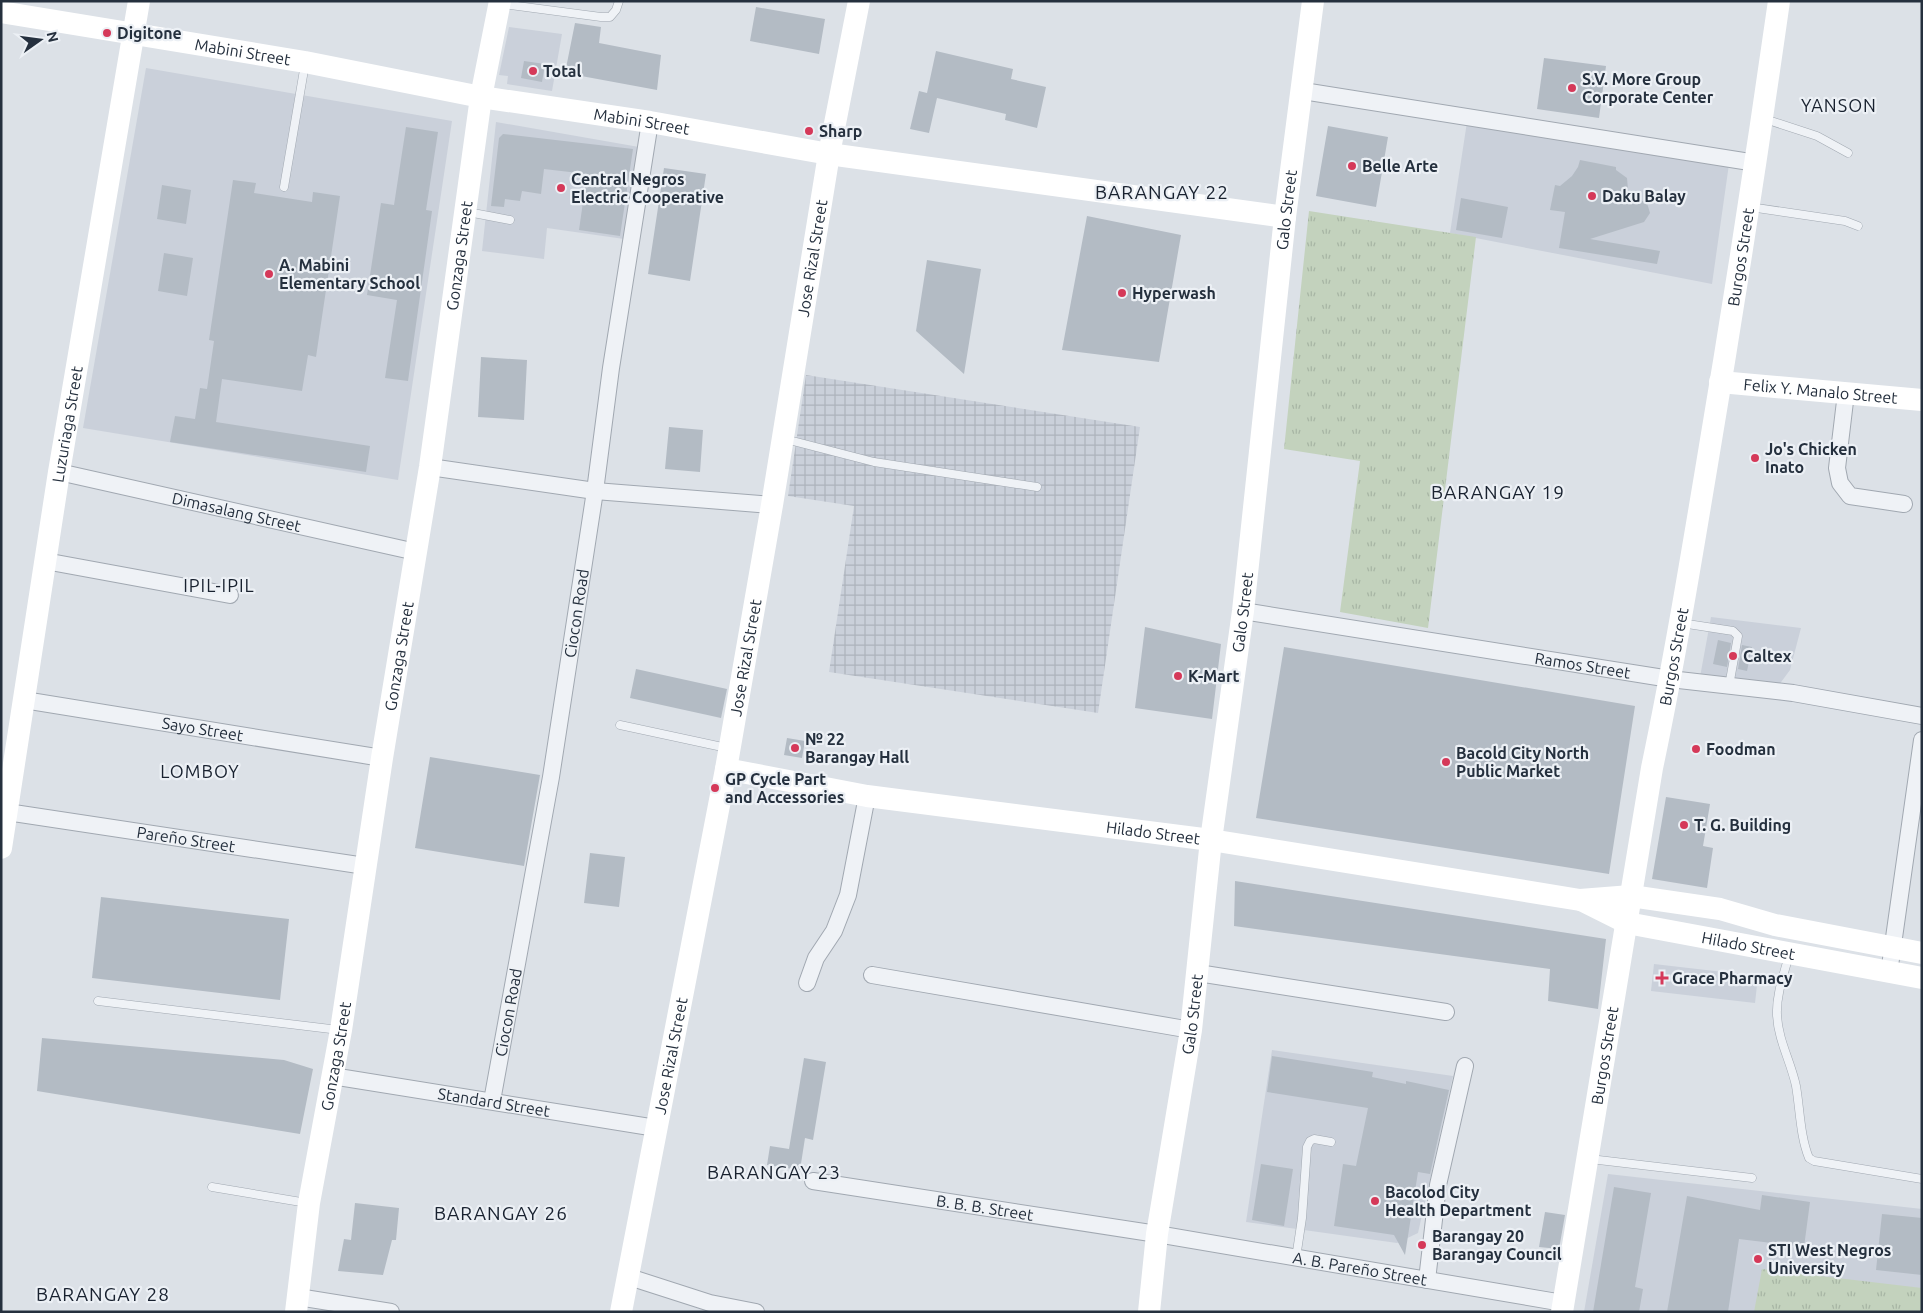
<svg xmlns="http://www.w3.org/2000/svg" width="1923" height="1313" viewBox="0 0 1923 1313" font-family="Ubuntu,sans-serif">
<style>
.built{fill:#cad0da}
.industrial{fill:url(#industrial-grid)}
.grass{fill:url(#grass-tufts)}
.building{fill:#b3bbc4}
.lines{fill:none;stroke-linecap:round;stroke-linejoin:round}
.lane-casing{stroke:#a1a8b1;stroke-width:9}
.street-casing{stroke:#a1a8b1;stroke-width:18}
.lane{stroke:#eff2f6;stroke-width:8}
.street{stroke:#eff2f6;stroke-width:16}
.secondary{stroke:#fff;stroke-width:22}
.poi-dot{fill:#d53959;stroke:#ecf0f5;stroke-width:2}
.labels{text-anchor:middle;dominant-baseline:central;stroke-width:4.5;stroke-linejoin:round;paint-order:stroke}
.poi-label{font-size:16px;font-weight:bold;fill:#25303e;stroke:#ecf0f5;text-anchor:start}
.street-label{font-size:16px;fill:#25303e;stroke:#ecf0f5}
.neighbourhood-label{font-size:18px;letter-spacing:1px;fill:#18212f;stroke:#ecf0f5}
.quarter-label{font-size:19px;letter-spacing:1px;fill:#18212f;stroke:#ecf0f5}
</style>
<defs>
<pattern id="industrial-grid" width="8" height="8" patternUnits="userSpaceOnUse" patternTransform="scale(1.25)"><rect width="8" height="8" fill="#cad0da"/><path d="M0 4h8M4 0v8" fill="none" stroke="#adb3bc"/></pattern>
<pattern id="grass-tufts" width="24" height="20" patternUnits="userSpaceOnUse" patternTransform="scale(1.25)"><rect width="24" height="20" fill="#c3d2bd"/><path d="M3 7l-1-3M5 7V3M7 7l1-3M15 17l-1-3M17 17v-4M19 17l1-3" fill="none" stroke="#a7b5a4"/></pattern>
</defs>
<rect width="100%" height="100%" fill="#dce1e7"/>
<!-- built -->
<path class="built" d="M509,27L562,34L552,91L507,84L508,76L499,75Z
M146,68L452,121L398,480L83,428Z
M496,122L639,147L624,239L547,228L544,259L482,251Z
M1467,122L1729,164L1712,284L1450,233Z
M1711,617L1801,628L1790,670L1776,689L1700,677Z
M1654,964L1758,976L1755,1003L1651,991Z
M1272,1050L1453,1076L1418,1233L1397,1243L1246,1222Z
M1608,1174L1922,1209V1312H1584Z"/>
<!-- industrial -->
<path class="industrial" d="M806,375L1140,427L1098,713L829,672L854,506L788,496Z"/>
<!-- grass -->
<path class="grass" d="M1309,211L1476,237L1428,628L1340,612L1360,461L1284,449Z
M1762,1269L1922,1288V1312H1754Z"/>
<!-- building -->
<path class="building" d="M756,7L825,19L819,54L750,41Z
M575,23L601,27L599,43L661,55L657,90L565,73Z
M936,51L1013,69L1011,79L1046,87L1037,128L1005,120L1006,114L937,98L929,133L910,129L919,91L927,93Z
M1544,58L1606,66L1599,118L1537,109Z
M524,61L545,64L542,82L521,78Z
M1328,126L1388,137L1376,207L1316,196Z
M406,127L438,132L426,210L432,211L408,381L385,378L397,300L367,295L381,203L394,205Z
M503,134L633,149L620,236L579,230L587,174L544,169L541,194L522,191L520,201L505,199L504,207L491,206L499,138Z
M1580,160L1616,167V170L1627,178L1628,190L1634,197L1647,203L1650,213L1644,222L1590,239L1660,251L1657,264L1559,248L1565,212L1550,210L1555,185L1560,186L1572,176L1578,167Z
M664,168L706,174L690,281L648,274Z
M233,180L256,183L254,193L312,202L313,192L340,196L316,357L308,355L302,391L222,379L216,422L370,446L366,472L170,442L175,416L195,419L200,388L207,389L214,341L209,340Z
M162,185L191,190L186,224L157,219Z
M1461,198L1508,207L1502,238L1456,230Z
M1087,216L1181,235L1159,362L1062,350Z
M164,253L193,258L187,296L158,291Z
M927,260L981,269L964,374L916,331Z
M481,357L527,360L524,420L478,417Z
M669,427L703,430L700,472L665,469Z
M1145,627L1221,644L1212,719L1135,708Z
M1718,640L1731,643L1727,667L1713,664Z
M1742,645L1752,647L1747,671L1738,669Z
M1284,647L1635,706L1609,874L1256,818Z
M636,669L727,689L721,718L630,698Z
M787,738L805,741L802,758L784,755Z
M430,757L540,775L524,866L415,848Z
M1666,797L1710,804L1703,846L1713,848L1707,888L1652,879Z
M590,853L625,857L619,907L584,903Z
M1235,881L1606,939L1598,1009L1548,1001L1550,969L1234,926Z
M101,897L289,919L280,1000L92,978Z
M42,1038L284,1060L313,1069L300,1134L37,1091Z
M1272,1056L1373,1072L1372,1077L1406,1084V1081L1449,1090L1430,1174L1418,1172L1405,1255L1394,1235L1334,1226L1343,1164L1356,1166L1368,1108L1267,1092Z
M804,1058L826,1062L813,1140L805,1138L800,1170L767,1165L770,1146L789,1149Z
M1261,1164L1293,1169L1284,1226L1252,1220Z
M1614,1187L1651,1193L1635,1287L1643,1289L1639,1312H1593Z
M1762,1195L1810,1202L1804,1247L1739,1239L1728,1312H1667L1687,1196L1760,1210Z
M355,1203L399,1208L396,1240H392L383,1275L338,1271L344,1239L351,1240Z
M1545,1212L1565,1215L1559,1249L1539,1247Z
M1882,1214L1922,1218V1275L1876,1270Z"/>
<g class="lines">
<defs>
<path id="lane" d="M502,4L601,17H610L616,10L619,1
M1765,119L1817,136L1848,153
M284,187L305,64
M1750,207L1845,221L1858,226
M468,212L510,220
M785,439L874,462L1037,487
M1681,623L1733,631L1738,636L1729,686
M620,725L727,748
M1789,955C1784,974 1776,995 1777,1015C1778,1040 1791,1062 1796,1086C1800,1109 1800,1136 1809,1158L1814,1161L1922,1179
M98,1001L339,1030
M1590,1159L1752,1178
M212,1187L307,1203
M1296,1258L1302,1218L1307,1147L1310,1141L1314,1139L1331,1142"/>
<g id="street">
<path d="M1303,91L1756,163"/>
<path d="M1846,393L1837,468L1840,483L1850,496L1904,504"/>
<path d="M430,467L595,491L772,505"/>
<path id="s1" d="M59,472L416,552"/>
<path d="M45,561L230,595"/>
<path id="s2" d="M1243,611L1670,679L1793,693L1922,716"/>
<path id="s3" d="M24,700L382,758"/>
<path id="s4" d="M7,812L365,866"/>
<path d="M1198,973L1446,1012"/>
<path d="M1889,973L1922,740"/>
<path d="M872,975L1191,1030"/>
<path d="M807,983L816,958L834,931L848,895L867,796"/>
<path id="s5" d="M332,1076L656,1128"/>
<path id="s6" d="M492,1101L551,777L595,491L611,368L650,122"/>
<path id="s7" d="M813,1181L1157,1234L1563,1303"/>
<path d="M629,1277L710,1303L756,1312"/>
<path d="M1427,1280L1438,1185L1465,1066"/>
<path d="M298,1297L391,1312"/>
</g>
</defs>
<!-- lane casing -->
<use href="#lane" class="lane-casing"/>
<!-- street casing -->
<use href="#street" class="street-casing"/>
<!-- lane -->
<use href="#lane" class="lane"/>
<!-- street -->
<use href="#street" class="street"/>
<!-- secondary -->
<g class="secondary">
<path id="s8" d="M1,12L305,62L481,97L650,122L829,154L1285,217"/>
<path id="s9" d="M1720,382L1922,400"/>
<path id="s10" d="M726,769L867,796L1211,840L1580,900L1631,896L1720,909L1775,925L1922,953"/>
<path id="s11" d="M1,848L59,472L139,1"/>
<path id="s12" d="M1581,900L1627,923L1922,978"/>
<path id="s13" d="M296,1312L309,1203L341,1030L382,758L430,467L481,97L500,1"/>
<path id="s14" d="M621,1312L726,769L772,505L829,154L859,1"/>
<path id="s15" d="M1149,1312L1157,1234L1191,1030L1211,840L1243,611L1285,217L1313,1"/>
<path id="s16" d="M1562,1312L1652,768C1673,668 1690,566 1707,464C1733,310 1757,156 1779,1"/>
</g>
</g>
<!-- markers -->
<g class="poi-dot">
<circle cx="107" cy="33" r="5"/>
<circle cx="533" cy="71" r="5"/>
<circle cx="1572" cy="88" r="5"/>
<circle cx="809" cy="131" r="5"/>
<circle cx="1352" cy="166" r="5"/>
<circle cx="561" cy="188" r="5"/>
<circle cx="1592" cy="196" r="5"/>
<circle cx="269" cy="274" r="5"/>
<circle cx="1122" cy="293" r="5"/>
<circle cx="1755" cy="458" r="5"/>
<circle cx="1733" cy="656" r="5"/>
<circle cx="1178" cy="676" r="5"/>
<circle cx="795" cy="748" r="5"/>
<circle cx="1696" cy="749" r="5"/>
<circle cx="1446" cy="762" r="5"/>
<circle cx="715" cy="788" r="5"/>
<circle cx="1684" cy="825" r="5"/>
<path d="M1659.5 970.5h5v5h5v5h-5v5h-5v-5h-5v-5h5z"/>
<circle cx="1375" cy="1201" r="5"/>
<circle cx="1422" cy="1245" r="5"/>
<circle cx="1758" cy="1259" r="5"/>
</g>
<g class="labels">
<!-- poi labels -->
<g class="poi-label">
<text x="117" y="33">Digitone</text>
<text x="543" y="71">Total</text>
<text x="1582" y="79">S.V. More Group<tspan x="1582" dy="18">Corporate Center</tspan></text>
<text x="819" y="131">Sharp</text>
<text x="1362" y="166">Belle Arte</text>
<text x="571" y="179">Central Negros<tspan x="571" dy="18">Electric Cooperative</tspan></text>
<text x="1602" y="196">Daku Balay</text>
<text x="279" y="265">A. Mabini<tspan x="279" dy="18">Elementary School</tspan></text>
<text x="1132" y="293">Hyperwash</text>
<text x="1765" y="449">Jo's Chicken<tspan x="1765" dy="18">Inato</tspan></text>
<text x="1743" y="656">Caltex</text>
<text x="1188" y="676">K-Mart</text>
<text x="805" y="739">№ 22<tspan x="805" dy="18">Barangay Hall</tspan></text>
<text x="1706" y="749">Foodman</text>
<text x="1456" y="753">Bacold City North<tspan x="1456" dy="18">Public Market</tspan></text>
<text x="725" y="779">GP Cycle Part<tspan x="725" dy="18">and Accessories</tspan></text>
<text x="1694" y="825">T. G. Building</text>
<text x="1672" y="978">Grace Pharmacy</text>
<text x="1385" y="1192">Bacolod City<tspan x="1385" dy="18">Health Department</tspan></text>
<text x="1432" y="1236">Barangay 20<tspan x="1432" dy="18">Barangay Council</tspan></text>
<text x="1768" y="1250">STI West Negros<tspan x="1768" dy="18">University</tspan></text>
</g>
<!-- street labels -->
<g class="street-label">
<text stroke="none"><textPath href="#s8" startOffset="245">Mabini Street</textPath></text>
<text stroke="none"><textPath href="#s8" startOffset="650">Mabini Street</textPath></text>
<text stroke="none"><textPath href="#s15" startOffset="1111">Galo Street</textPath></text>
<text stroke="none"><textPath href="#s13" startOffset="1069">Gonzaga Street</textPath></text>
<text stroke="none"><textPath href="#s14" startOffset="1071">Jose Rizal Street</textPath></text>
<text stroke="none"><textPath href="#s16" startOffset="1070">Burgos Street</textPath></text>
<text stroke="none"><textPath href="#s9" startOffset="101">Felix Y. Manalo Street</textPath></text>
<text stroke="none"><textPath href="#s11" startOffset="429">Luzuriaga Street</textPath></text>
<text stroke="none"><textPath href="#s1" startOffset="182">Dimasalang Street</textPath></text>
<text stroke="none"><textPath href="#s6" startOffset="495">Ciocon Road</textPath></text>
<text stroke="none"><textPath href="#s15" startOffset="706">Galo Street</textPath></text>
<text stroke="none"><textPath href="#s13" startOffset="664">Gonzaga Street</textPath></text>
<text stroke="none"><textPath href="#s14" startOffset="666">Jose Rizal Street</textPath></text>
<text stroke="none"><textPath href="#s16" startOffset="665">Burgos Street</textPath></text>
<text stroke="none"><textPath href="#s2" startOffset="344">Ramos Street</textPath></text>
<text stroke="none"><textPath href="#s3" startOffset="181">Sayo Street</textPath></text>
<text stroke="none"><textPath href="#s10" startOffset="432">Hilado Street</textPath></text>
<text stroke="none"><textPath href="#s4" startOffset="181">Pareño Street</textPath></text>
<text stroke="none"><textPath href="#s12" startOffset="175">Hilado Street</textPath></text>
<text stroke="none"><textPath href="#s6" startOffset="90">Ciocon Road</textPath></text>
<text stroke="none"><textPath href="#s15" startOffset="301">Galo Street</textPath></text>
<text stroke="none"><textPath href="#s14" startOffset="261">Jose Rizal Street</textPath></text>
<text stroke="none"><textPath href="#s16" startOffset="260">Burgos Street</textPath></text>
<text stroke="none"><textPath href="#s13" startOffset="259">Gonzaga Street</textPath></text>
<text stroke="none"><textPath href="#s5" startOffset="164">Standard Street</textPath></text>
<text stroke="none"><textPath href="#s7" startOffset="174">B. B. B. Street</textPath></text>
<text stroke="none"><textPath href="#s7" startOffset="554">A. B. Pareño Street</textPath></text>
</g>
<!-- neighbourhood labels -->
<g class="neighbourhood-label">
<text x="1839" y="105">YANSON</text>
<text x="219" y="585">IPIL-IPIL</text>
<text x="200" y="771">LOMBOY</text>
</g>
<!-- quarter labels -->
<g class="quarter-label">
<text x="1162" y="192">BARANGAY 22</text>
<text x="1498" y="492">BARANGAY 19</text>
<text x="774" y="1172">BARANGAY 23</text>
<text x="501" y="1213">BARANGAY 26</text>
<text x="103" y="1294">BARANGAY 28</text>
</g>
</g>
<!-- border -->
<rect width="1923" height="1313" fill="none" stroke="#25303e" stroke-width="5"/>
<!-- north arrow -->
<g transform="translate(40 40) rotate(76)" stroke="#ecf0f5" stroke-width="4" paint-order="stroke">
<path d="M0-4L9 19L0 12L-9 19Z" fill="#25303e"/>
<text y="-8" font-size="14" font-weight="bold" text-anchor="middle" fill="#25303e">N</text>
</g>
</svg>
